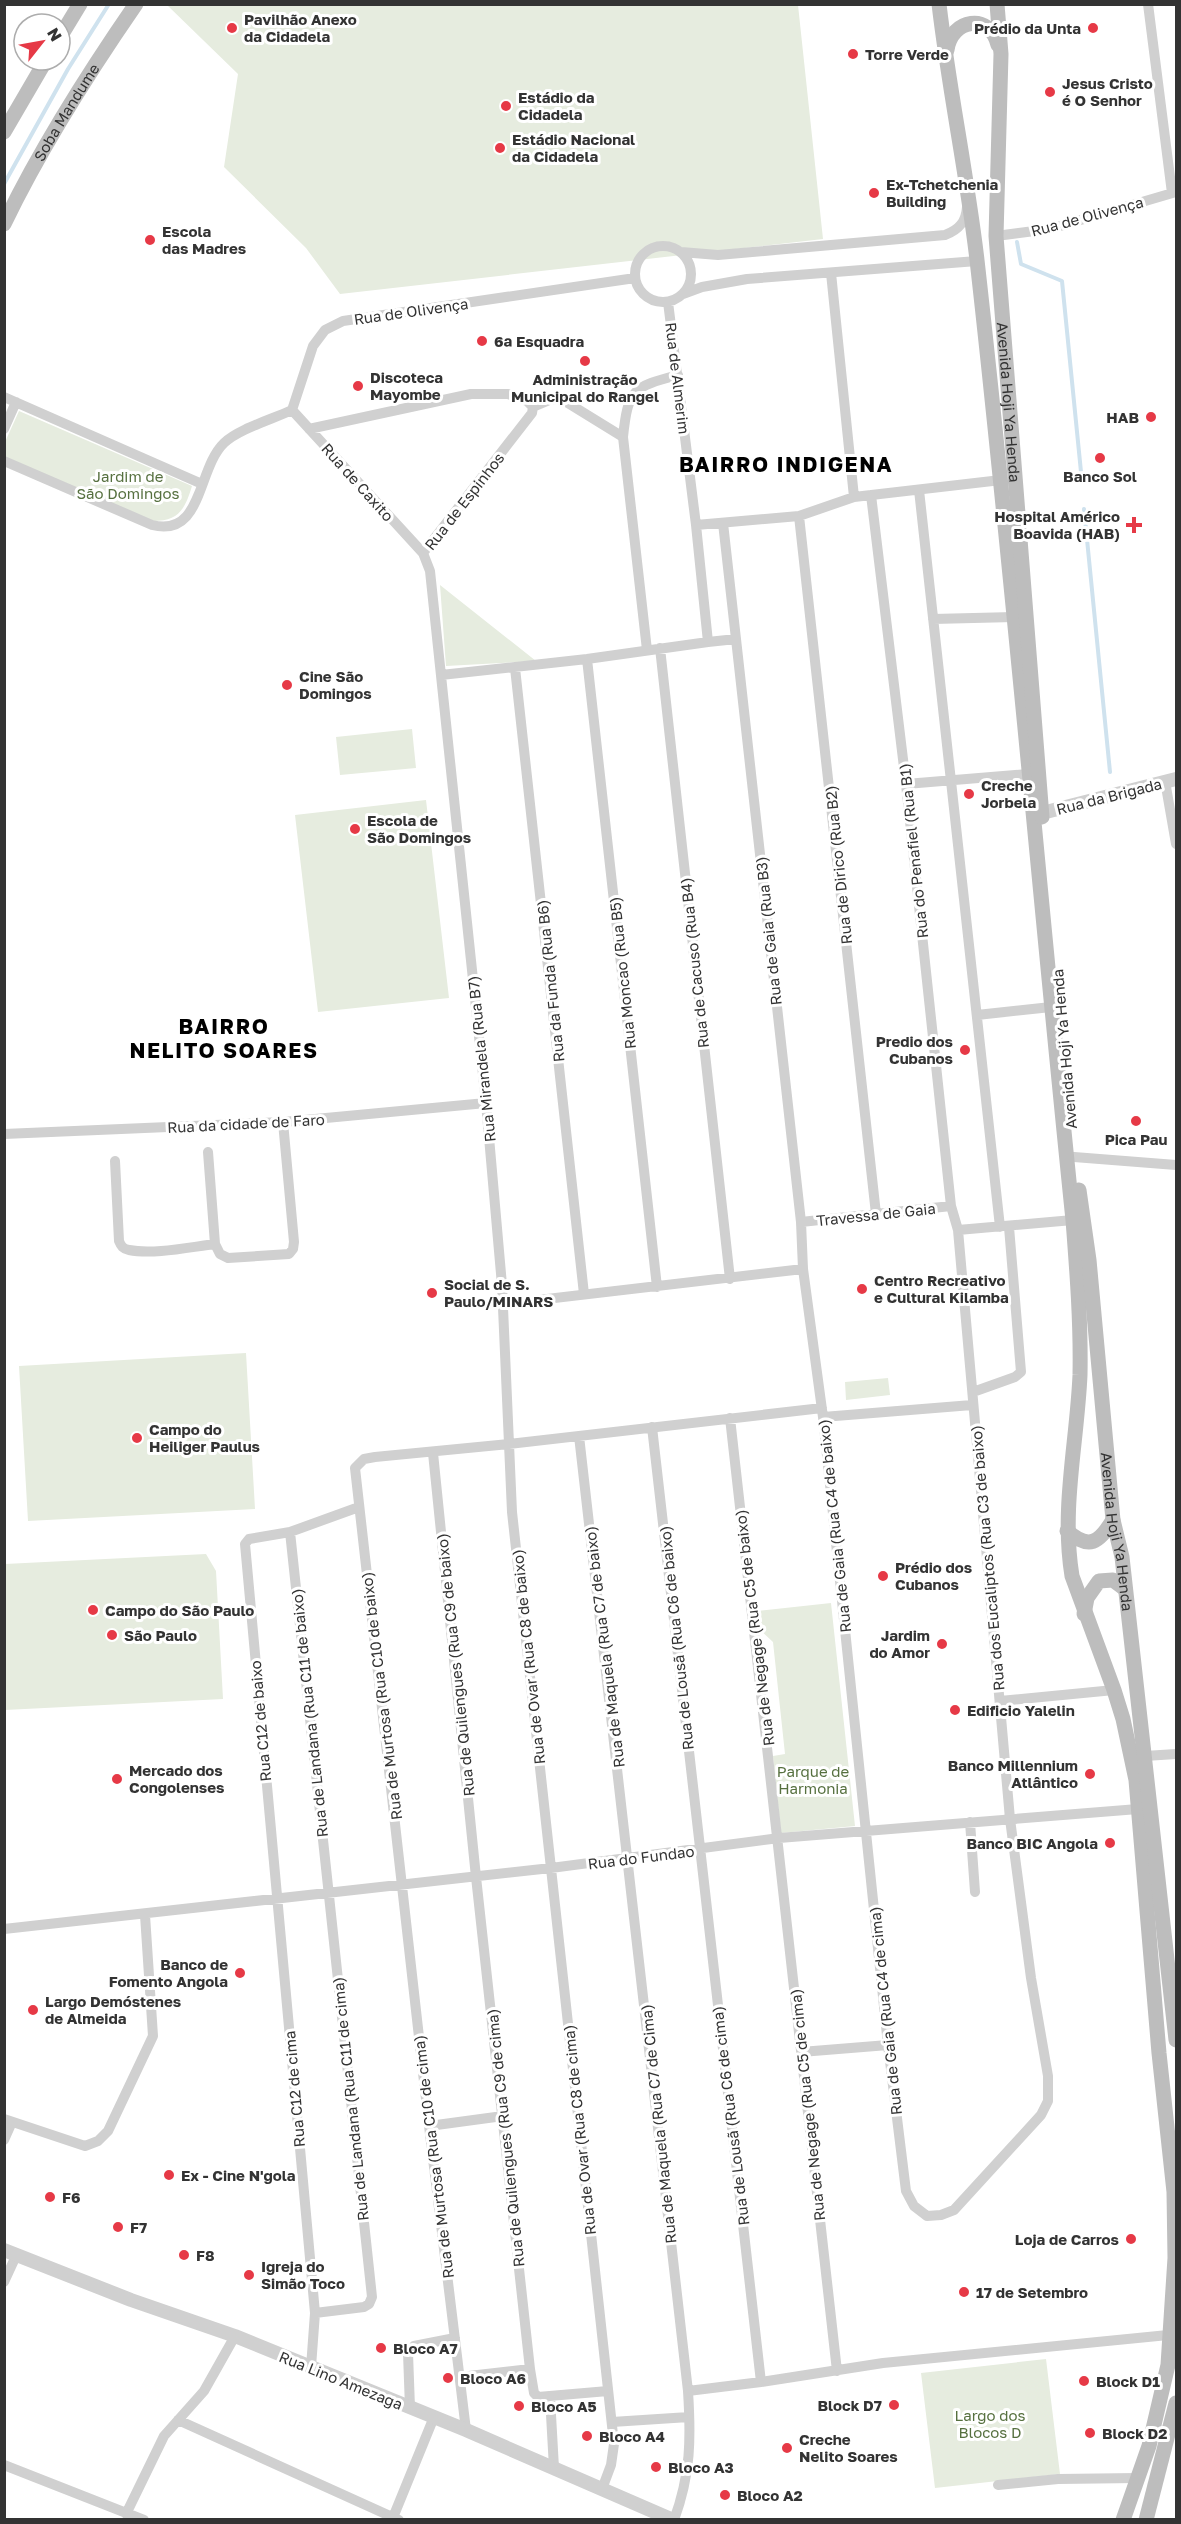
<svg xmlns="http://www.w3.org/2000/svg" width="1181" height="2524" viewBox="0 0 1181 2524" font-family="'Golos Text',sans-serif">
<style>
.green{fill:#e6ecdf}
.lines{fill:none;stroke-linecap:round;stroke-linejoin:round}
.stream{stroke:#cfe2ee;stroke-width:4}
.minor{stroke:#d0d0d0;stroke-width:10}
.tertiary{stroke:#d0d0d0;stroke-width:14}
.secondary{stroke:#bdbdbd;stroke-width:15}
.poi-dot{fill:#e63946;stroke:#fff;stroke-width:2}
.labels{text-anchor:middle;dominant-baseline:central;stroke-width:6;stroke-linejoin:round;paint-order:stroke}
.poi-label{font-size:15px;font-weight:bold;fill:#333;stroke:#fff;text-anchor:start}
.street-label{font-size:15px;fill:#333;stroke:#fff}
.park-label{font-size:15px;fill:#56703f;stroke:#fff}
.district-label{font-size:21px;font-weight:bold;letter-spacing:1.5px;fill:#000;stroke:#fff}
</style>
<rect width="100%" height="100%" fill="#fff"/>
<!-- green -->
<path class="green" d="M167,5H798L823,239L340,294L306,248L224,167L238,74Z
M19,411L192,486C185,509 179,521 153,521L5,457V442Z
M440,585L536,661L446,666Z
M412,729L416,768L340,775L336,737Z
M426,800L449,998L318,1012L295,815Z
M246,1353L255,1509L28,1521L19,1366Z
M888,1378L890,1395L846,1400L845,1382Z
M206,1554L216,1571L223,1699L5,1710V1564Z
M831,1603L855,1826L781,1833L773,1756L785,1754L773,1642L760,1630L758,1611Z
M1046,2359L1060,2474L935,2488L921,2373Z"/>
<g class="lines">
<!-- stream -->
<path class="stream" d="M4,184L68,69L109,4
M1017,242L1021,264L1062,281L1081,472
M1084,509L1110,772"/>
<!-- minor -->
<path class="minor" d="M1148,4L1172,193
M996,236L1050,229L1176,192
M635 274a28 28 0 1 1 56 0a28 28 0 1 1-56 0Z
M681,252L718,255L945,235C959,230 966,222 967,207
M831,273L854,497
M683,294L702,287L747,279L977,261
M668,302L696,525
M4,397L202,484
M533,407L552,399L563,400L623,437L647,650
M292,410L423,553L430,571L486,1103L502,1285L512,1512L614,2444L611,2465L602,2489
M4,429L16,402
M309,429L471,394H508L527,401L533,407
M623,437C628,389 633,387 678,375
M4,461L152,525C203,538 197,469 224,443C238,429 273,419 292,410L313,346L325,330L343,321L635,278
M919,490L1000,1227
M799,516L876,1214
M723,523L736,639L708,642L696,525L799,516L854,497L1001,480
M423,553L532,413L533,407
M933,619L1014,617
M736,639L801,1222L803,1269L823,1417L888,2045L906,2191L914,2206L927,2216L941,2215L954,2210L1041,2115L1048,2101V2076L1031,1978L1010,1819L958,1230L951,1206L906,784L871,495
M660,648L730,1279
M587,659L657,1287
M515,668L584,1294
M441,675L587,659L708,642
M1165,781L1176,844
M906,784L1028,774
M977,1015L1051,1007
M4,1134L283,1122L486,1103
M208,1152L215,1244L220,1254L228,1258L289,1254L293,1249L294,1242L283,1122
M1074,1157L1176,1165
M115,1161L119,1241C121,1246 123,1249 129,1250C153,1255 190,1247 215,1244
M801,1222L951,1206
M958,1230L1073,1220
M504,1304L803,1269
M973,1392L1015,1377L1021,1372L1009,1227
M823,1417L972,1405
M730,1418L837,2371
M652,1427L761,2382
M579,1436L688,2391C691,2438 691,2474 674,2520
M433,1453L476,1877L530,2369L534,2393L538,2397L608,2391
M290,1532L372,2297L369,2304L364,2307L315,2313
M1000,1701L1114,1690
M1145,1756L1176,1754
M970,1822L975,1892
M4,1929L551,1868L779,1838L1138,1809
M801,2052L888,2045
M4,2119L85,2146L98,2141L108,2131L153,2036L145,1915
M429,2126L503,2116
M4,2140L12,2122
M4,2282L16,2256
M311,2367L315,2313L245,1544L249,1539L290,1532L359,1507
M460,2377L530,2369
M688,2391L761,2382L883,2363L1168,2335
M550,2397L554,2468
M410,2408L408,2353L414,2346L455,2338
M178,2420L399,2520
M612,2422L689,2417
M466,2430L429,2126L355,1468L364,1459L375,1457L509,1444L822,1408
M4,2465L144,2520
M998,2485L1058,2479L1137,2478
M128,2520L127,2512L164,2436L204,2391L235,2336
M392,2520L434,2417"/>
<!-- tertiary -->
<path class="tertiary" d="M1042,813L1176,779
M4,2250L131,2300L235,2336L466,2430L673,2520"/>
<!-- secondary -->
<g class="secondary">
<path d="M939,4C949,90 967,174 977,260C1013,579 1040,900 1073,1220C1077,1272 1081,1323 1080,1375C1077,1443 1061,1509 1072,1576L1114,1690L1123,1719L1136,1780L1159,2053L1174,2192L1175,2258L1168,2365L1149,2446L1123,2520"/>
<path id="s1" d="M997,4L1001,54L996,236L1042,817"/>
<path d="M60,37L80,4"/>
<path d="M947,50C951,19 990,12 998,45"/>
<path d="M4,132L46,60"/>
<path id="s2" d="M4,224C41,147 87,75 136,4"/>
<path id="s3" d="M1079,1190L1089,1260L1113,1520L1122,1557L1176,2040"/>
<path d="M1067,1531C1089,1550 1099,1543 1113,1520"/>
<path d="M1084,1614L1087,1598L1099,1581L1113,1580L1125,1589"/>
<path d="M1146,2520L1176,2403"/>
</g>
</g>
<!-- markers -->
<g class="poi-dot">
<circle cx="232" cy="28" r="6"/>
<circle cx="1093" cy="28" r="6"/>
<circle cx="853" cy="54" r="6"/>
<circle cx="1050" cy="92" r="6"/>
<circle cx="506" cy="106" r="6"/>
<circle cx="500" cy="148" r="6"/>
<circle cx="874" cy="193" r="6"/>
<circle cx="150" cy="240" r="6"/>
<circle cx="482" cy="341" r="6"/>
<circle cx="585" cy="361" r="6"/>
<circle cx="358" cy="386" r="6"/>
<circle cx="1151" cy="417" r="6"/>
<circle cx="1100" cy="458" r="6"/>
<path d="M1131 516h6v6h6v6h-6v6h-6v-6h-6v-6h6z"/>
<circle cx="287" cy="685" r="6"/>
<circle cx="969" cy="794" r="6"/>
<circle cx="355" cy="829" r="6"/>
<circle cx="965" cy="1050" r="6"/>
<circle cx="1136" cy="1121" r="6"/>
<circle cx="862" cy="1289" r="6"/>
<circle cx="432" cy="1293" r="6"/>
<circle cx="137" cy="1438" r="6"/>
<circle cx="883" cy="1576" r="6"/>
<circle cx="93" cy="1610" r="6"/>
<circle cx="112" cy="1635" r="6"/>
<circle cx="942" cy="1644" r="6"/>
<circle cx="955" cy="1710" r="6"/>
<circle cx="1090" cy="1774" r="6"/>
<circle cx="117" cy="1779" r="6"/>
<circle cx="1110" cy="1843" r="6"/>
<circle cx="240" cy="1973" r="6"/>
<circle cx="33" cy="2010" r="6"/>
<circle cx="169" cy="2175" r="6"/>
<circle cx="50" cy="2197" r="6"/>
<circle cx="118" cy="2227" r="6"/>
<circle cx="1131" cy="2239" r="6"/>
<circle cx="184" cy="2255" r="6"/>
<circle cx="249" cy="2275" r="6"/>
<circle cx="964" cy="2292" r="6"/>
<circle cx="381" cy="2348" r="6"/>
<circle cx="448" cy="2378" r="6"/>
<circle cx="1084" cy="2381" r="6"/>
<circle cx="894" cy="2405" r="6"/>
<circle cx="519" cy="2406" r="6"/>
<circle cx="1090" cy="2433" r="6"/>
<circle cx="587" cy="2436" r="6"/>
<circle cx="787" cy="2448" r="6"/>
<circle cx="656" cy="2467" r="6"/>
<circle cx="725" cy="2495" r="6"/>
</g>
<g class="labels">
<!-- poi labels -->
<g class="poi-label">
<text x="244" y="19">Pavilhão Anexo<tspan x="244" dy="17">da Cidadela</tspan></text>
<text x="1081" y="28" text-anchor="end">Prédio da Unta</text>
<text x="865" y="54">Torre Verde</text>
<text x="1062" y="83">Jesus Cristo<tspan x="1062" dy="17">é O Senhor</tspan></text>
<text x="518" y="97">Estádio da<tspan x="518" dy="17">Cidadela</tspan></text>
<text x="512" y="139">Estádio Nacional<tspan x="512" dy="17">da Cidadela</tspan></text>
<text x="886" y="184">Ex-Tchetchenia<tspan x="886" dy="17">Building</tspan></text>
<text x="162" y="231">Escola<tspan x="162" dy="17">das Madres</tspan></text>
<text x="494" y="341">6ª Esquadra</text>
<text x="370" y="377">Discoteca<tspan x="370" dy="17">Mayombe</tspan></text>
<text x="585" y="379" text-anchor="middle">Administração<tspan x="585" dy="17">Municipal do Rangel</tspan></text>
<text x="1139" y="417" text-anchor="end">HAB</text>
<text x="1100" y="476" text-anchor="middle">Banco Sol</text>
<text x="1120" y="516" text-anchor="end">Hospital Américo<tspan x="1120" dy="17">Boavida (HAB)</tspan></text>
<text x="299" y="676">Cine São<tspan x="299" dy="17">Domingos</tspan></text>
<text x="981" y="785">Creche<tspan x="981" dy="17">Jorbela</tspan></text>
<text x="367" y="820">Escola de<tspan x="367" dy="17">São Domingos</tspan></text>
<text x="953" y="1041" text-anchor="end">Predio dos<tspan x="953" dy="17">Cubanos</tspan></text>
<text x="1136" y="1139" text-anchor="middle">Pica Pau</text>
<text x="874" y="1280">Centro Recreativo<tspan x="874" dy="17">e Cultural Kilamba</tspan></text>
<text x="444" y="1284">Social de S.<tspan x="444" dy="17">Paulo/MINARS</tspan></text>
<text x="149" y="1429">Campo do<tspan x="149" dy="17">Heiliger Paulus</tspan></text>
<text x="895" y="1567">Prédio dos<tspan x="895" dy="17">Cubanos</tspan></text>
<text x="105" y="1610">Campo do São Paulo</text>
<text x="124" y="1635">São Paulo</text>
<text x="930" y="1635" text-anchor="end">Jardim<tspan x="930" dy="17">do Amor</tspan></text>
<text x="967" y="1710">Edificio Yalelin</text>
<text x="1078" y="1765" text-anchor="end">Banco Millennium<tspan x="1078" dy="17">Atlântico</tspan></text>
<text x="129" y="1770">Mercado dos<tspan x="129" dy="17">Congolenses</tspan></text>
<text x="1098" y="1843" text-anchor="end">Banco BIC Angola</text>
<text x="228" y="1964" text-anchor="end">Banco de<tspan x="228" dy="17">Fomento Angola</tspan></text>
<text x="45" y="2001">Largo Demóstenes<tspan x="45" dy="17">de Almeida</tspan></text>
<text x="181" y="2175">Ex - Cine N'gola</text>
<text x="62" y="2197">F6</text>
<text x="130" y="2227">F7</text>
<text x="1119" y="2239" text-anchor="end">Loja de Carros</text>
<text x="196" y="2255">F8</text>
<text x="261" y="2266">Igreja do<tspan x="261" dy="17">Simão Toco</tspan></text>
<text x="976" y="2292">17 de Setembro</text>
<text x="393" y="2348">Bloco A7</text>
<text x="460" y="2378">Bloco A6</text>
<text x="1096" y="2381">Block D1</text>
<text x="882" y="2405" text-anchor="end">Block D7</text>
<text x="531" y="2406">Bloco A5</text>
<text x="1102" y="2433">Block D2</text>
<text x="599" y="2436">Bloco A4</text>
<text x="799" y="2439">Creche<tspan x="799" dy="17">Nelito Soares</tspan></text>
<text x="668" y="2467">Bloco A3</text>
<text x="737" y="2495">Bloco A2</text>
</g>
<!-- street labels -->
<g class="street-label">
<text stroke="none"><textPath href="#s2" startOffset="128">Soba Mandume</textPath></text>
<text transform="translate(1087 216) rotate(-15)">Rua de Olivença</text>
<text transform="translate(411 311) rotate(-8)">Rua de Olivença</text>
<text transform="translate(678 378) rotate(83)">Rua de Almerim</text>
<text stroke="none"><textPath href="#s1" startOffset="399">Avenida Hoji Ya Henda</textPath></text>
<text transform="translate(358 482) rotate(48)">Rua de Caxito</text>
<text transform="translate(464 501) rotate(-52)">Rua de Espinhos</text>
<text transform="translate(1109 796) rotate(-14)">Rua da Brigada</text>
<text transform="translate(913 851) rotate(-96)">Rua do Penafiel (Rua B1)</text>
<text transform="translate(838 865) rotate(-96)">Rua de Dirico (Rua B2)</text>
<text transform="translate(768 931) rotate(-96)">Rua de Gaia (Rua B3)</text>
<text transform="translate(694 963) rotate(-96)">Rua de Cacuso (Rua B4)</text>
<text transform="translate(622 973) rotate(-96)">Rua Moncao (Rua B5)</text>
<text transform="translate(550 981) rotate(-96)">Rua da Funda (Rua B6)</text>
<text transform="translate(1064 1049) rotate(-95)">Avenida Hoji Ya Henda</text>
<text transform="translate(481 1059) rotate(-96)">Rua Mirandela (Rua B7)</text>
<text transform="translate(246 1123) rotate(-3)">Rua da cidade de Faro</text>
<text transform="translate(876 1214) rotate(-6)">Travessa de Gaia</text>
<text transform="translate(834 1526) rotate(-96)">Rua de Gaia (Rua C4 de baixo)</text>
<text stroke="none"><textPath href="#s3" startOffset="344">Avenida Hoji Ya Henda</textPath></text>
<text transform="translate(987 1558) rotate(-95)">Rua dos Eucaliptos (Rua C3 de baixo)</text>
<text transform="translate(754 1628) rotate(-97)">Rua de Negage (Rua C5 de baixo)</text>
<text transform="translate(676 1638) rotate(-96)">Rua de Lousã (Rua C6 de baixo)</text>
<text transform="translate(604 1647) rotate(-97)">Rua de Maquela (Rua C7 de baixo)</text>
<text transform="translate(528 1657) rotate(-96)">Rua de Ovar (Rua C8 de baixo)</text>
<text transform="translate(455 1665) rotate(-96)">Rua de Quilengues (Rua C9 de baixo)</text>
<text transform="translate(381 1696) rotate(-97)">Rua de Murtosa (Rua C10 de baixo)</text>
<text transform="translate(309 1713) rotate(-96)">Rua de Landana (Rua C11 de baixo)</text>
<text transform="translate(260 1721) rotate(-95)">Rua C12 de baixo</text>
<text transform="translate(641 1857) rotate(-7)">Rua do Fundao</text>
<text transform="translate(885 2011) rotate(-96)">Rua de Gaia (Rua C4 de cima)</text>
<text transform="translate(294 2089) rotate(-95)">Rua C12 de cima</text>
<text transform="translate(350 2099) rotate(-96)">Rua de Landana (Rua C11 de cima)</text>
<text transform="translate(807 2105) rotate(-96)">Rua de Negage (Rua C5 de cima)</text>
<text transform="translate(730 2116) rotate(-97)">Rua de Lousã (Rua C6 de cima)</text>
<text transform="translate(658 2124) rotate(-96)">Rua de Maquela (Rua C7 de Cima)</text>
<text transform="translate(579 2130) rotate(-96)">Rua de Ovar (Rua C8 de cima)</text>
<text transform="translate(505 2138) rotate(-96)">Rua de Quilengues (Rua C9 de cima)</text>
<text transform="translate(433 2157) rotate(-97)">Rua de Murtosa (Rua C10 de cima)</text>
<text transform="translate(341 2380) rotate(22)">Rua Lino Amezaga</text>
</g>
<!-- park labels -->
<g class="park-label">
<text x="128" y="476">Jardim de<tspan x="128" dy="17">São Domingos</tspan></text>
<text x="813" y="1771">Parque de<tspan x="813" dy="17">Harmonia</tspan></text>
<text x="990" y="2415">Largo dos<tspan x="990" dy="17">Blocos D</tspan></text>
</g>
<!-- district labels -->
<g class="district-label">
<text x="786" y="464">BAIRRO INDIGENA</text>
<text x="224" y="1026">BAIRRO<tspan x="224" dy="24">NELITO SOARES</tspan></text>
</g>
</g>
<!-- border -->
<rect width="1181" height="2524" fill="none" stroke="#333333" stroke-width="12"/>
<!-- north arrow -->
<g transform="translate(42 42) rotate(59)"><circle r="28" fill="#ffffff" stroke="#adadad" stroke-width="1.5"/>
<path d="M0-4.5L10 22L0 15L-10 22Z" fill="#e63946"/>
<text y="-9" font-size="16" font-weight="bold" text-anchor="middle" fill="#333333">N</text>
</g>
</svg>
